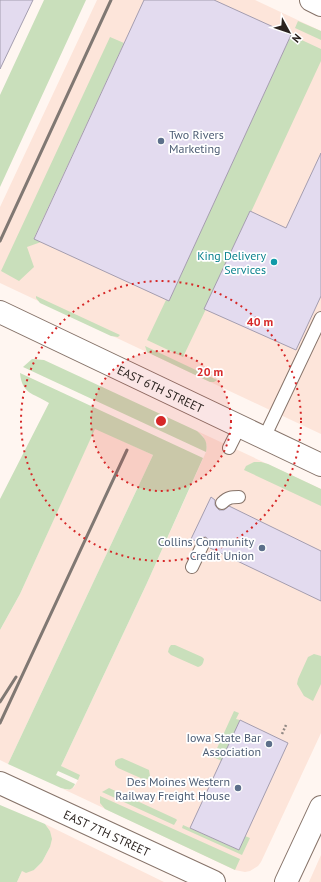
<svg xmlns="http://www.w3.org/2000/svg" width="321" height="882" viewBox="0 0 321 882" font-family="'PT Sans',sans-serif">
<style>
.built{fill:#fde5da}
.green{fill:#c9dfbb}
.building{fill:#e3dbef;stroke:#a49daf}
.lines{fill:none;stroke-linecap:round;stroke-linejoin:round}
.service-casing{stroke:#867369;stroke-width:14}
.minor-casing{stroke:#867369;stroke-width:24}
.tertiary-casing{stroke:#867369;stroke-width:24}
.secondary-casing{stroke:#867369;stroke-width:24}
.path{stroke:#908884;stroke-width:2.5;stroke-dasharray:2 2;stroke-linecap:butt}
.service{stroke:#fff;stroke-width:12}
.minor{stroke:#fff;stroke-width:22}
.tertiary{stroke:#fff;stroke-width:22}
.secondary{stroke:#fff;stroke-width:22}
.rail{stroke:#807873;stroke-width:3}
.ring{fill:none;stroke:#d62828;stroke-width:2;stroke-dasharray:2 4}
.service-dot{fill:#5c6f8a;stroke:#fff;stroke-width:1.5}
.culture-dot{fill:#0f9aa8;stroke:#fff;stroke-width:1.5}
.labels{text-anchor:middle;dominant-baseline:central;stroke-width:3.5;stroke-linejoin:round;paint-order:stroke}
.service-label{font-size:12px;fill:#4e5e75;stroke:#fff;text-anchor:end}
.culture-label{font-size:12px;fill:#0d838f;stroke:#fff;text-anchor:end}
.street-label{font-size:12px;fill:#2b231f;stroke:#fff}
.centre{fill:#d62828;stroke:#fff;stroke-width:2}
.ring-label{font-size:12px;text-anchor:middle;font-weight:bold;fill:#d62828;stroke:#fff;stroke-width:3.5;stroke-linejoin:round;paint-order:stroke}
</style>
<rect width="100%" height="100%" fill="#fff6f1"/>
<!-- built -->
<path class="built" d="M97,0H255L321,31V434L0,283V207Z
M95,428L153,455L8,764L0,760V630L20,594Z
M197,431L321,489V733L261,862L258,866L250,871L245,872L235,870L61,788L68,790L74,787L78,780L61,766L147,583L206,452L207,446L203,436Z
M45,824L164,882H17L22,871L34,870L42,862L50,847V831Z
M321,855V882H309Z"/>
<!-- green -->
<path class="green" d="M44,0H86L0,187V95Z
M298,21L321,31V40L295,28Z
M291,35L321,49V61L251,212L250,211L205,308L206,309L183,357L147,340L166,300L169,301Z
M110,37L124,43L34,238L41,242L27,247L34,267L19,281L1,271Z
M36,296L120,335L118,337L111,336L40,303L36,298Z
M145,346L217,380L214,382H210L147,352Z
M32,359L44,360L197,431C205,438 208,442 206,452L23,367Z
M20,373L203,458L147,583L61,766L80,775L78,780L58,771L56,775L75,784C72,791 68,790 61,788L8,764L153,455L95,429L20,594L0,630V499L49,403C33,393 22,394 20,373Z
M254,462H261L268,464L321,489V506L244,470L246,466Z
M171,645H175L202,657L204,659C203,664 202,666 198,667L171,655L168,652L169,648Z
M314,654L321,656V684L313,701L304,696L297,684L298,679L308,657Z
M234,711L239,713L236,719L240,720L222,761L213,757Z
M122,758L149,770L150,776L148,779L145,780L118,768L115,765V761L118,759Z
M109,788L176,819L177,820L174,825L102,792Z
M100,796L240,859L235,870L105,809L100,803Z
M0,805L45,824L50,831L52,839L50,847L42,862L34,870L26,873L22,871L17,882H0Z
M183,825L239,850L245,836L250,838L242,855L182,828Z"/>
<!-- building -->
<path class="building" d="M0,0H33L0,69Z
M144,0H214L291,35L169,301L34,239Z
M321,153V296L296,350L204,309L250,211L286,228Z
M211,497L215,500V505L219,510H224L229,506L321,551V601L210,548V543L206,537L199,538L196,541L191,539Z
M240,720L288,743L239,850L190,828Z"/>
<g class="lines">
<defs>
<path id="service" d="M264,438L321,318
M229,448L240,426
M222,503C228,497 232,497 239,497
M192,567L203,544"/>
<g id="minor">
<path d="M311,0L321,5"/>
<path id="s1" d="M0,783L214,882"/>
</g>
<path id="tertiary" d="M286,882L321,807"/>
<g id="secondary">
<path id="s2" d="M0,312L321,465"/>
</g>
</defs>
<!-- service casing -->
<use href="#service" class="service-casing"/>
<!-- minor casing -->
<use href="#minor" class="minor-casing"/>
<!-- tertiary casing -->
<use href="#tertiary" class="tertiary-casing"/>
<!-- secondary casing -->
<use href="#secondary" class="secondary-casing"/>
<!-- path -->
<path class="path" d="M282,734L286,725"/>
<!-- service -->
<use href="#service" class="service"/>
<!-- minor -->
<use href="#minor" class="minor"/>
<!-- tertiary -->
<use href="#tertiary" class="tertiary"/>
<!-- secondary -->
<use href="#secondary" class="secondary"/>
<!-- rail -->
<path class="rail" d="M0,241L111,0
M0,702L16,677
M0,723L127,450"/>
</g>
<!-- distance rings -->
<circle cx="161" cy="421" r="70" fill="#d62828" fill-opacity=".12"/>
<g class="ring">
<circle cx="161" cy="421" r="70"/>
<circle cx="161" cy="421" r="140"/>
</g>
<!-- markers -->
<g class="service-dot">
<circle cx="161" cy="141" r="4"/>
<circle cx="262" cy="548" r="4"/>
<circle cx="269" cy="744" r="4"/>
<circle cx="238" cy="788" r="4"/>
</g>
<circle class="culture-dot" cx="274" cy="262" r="4"/>
<g class="labels">
<!-- service labels -->
<g class="service-label">
<text x="169" y="134" text-anchor="start">Two Rivers<tspan x="169" dy="14">Marketing</tspan></text>
<text x="254" y="541">Collins Community<tspan x="254" dy="14">Credit Union</tspan></text>
<text x="261" y="737">Iowa State Bar<tspan x="261" dy="14">Association</tspan></text>
<text x="230" y="781">Des Moines Western<tspan x="230" dy="14">Railway Freight House</tspan></text>
</g>
<!-- culture labels -->
<g class="culture-label">
<text x="266" y="255">King Delivery<tspan x="266" dy="14">Services</tspan></text>
</g>
<!-- street labels -->
<g class="street-label">
<text stroke="none"><textPath href="#s2" startOffset="178">EAST 6TH STREET</textPath></text>
<text stroke="none"><textPath href="#s1" startOffset="118">EAST 7TH STREET</textPath></text>
</g>
</g>
<circle cx="161" cy="421" r="6" class="centre"/>
<g class="ring-label">
<text x="260" y="326">40 m</text>
<text x="210" y="376">20 m</text>
</g>
<!-- north arrow -->
<g transform="translate(289 32) rotate(130)" stroke="#ffffff" stroke-width="3" paint-order="stroke">
<path d="M0-3L7 15L0 10L-7 15Z" fill="#2b231f"/>
<text y="-6" font-size="11" font-weight="bold" text-anchor="middle" fill="#2b231f">N</text>
</g>
</svg>
